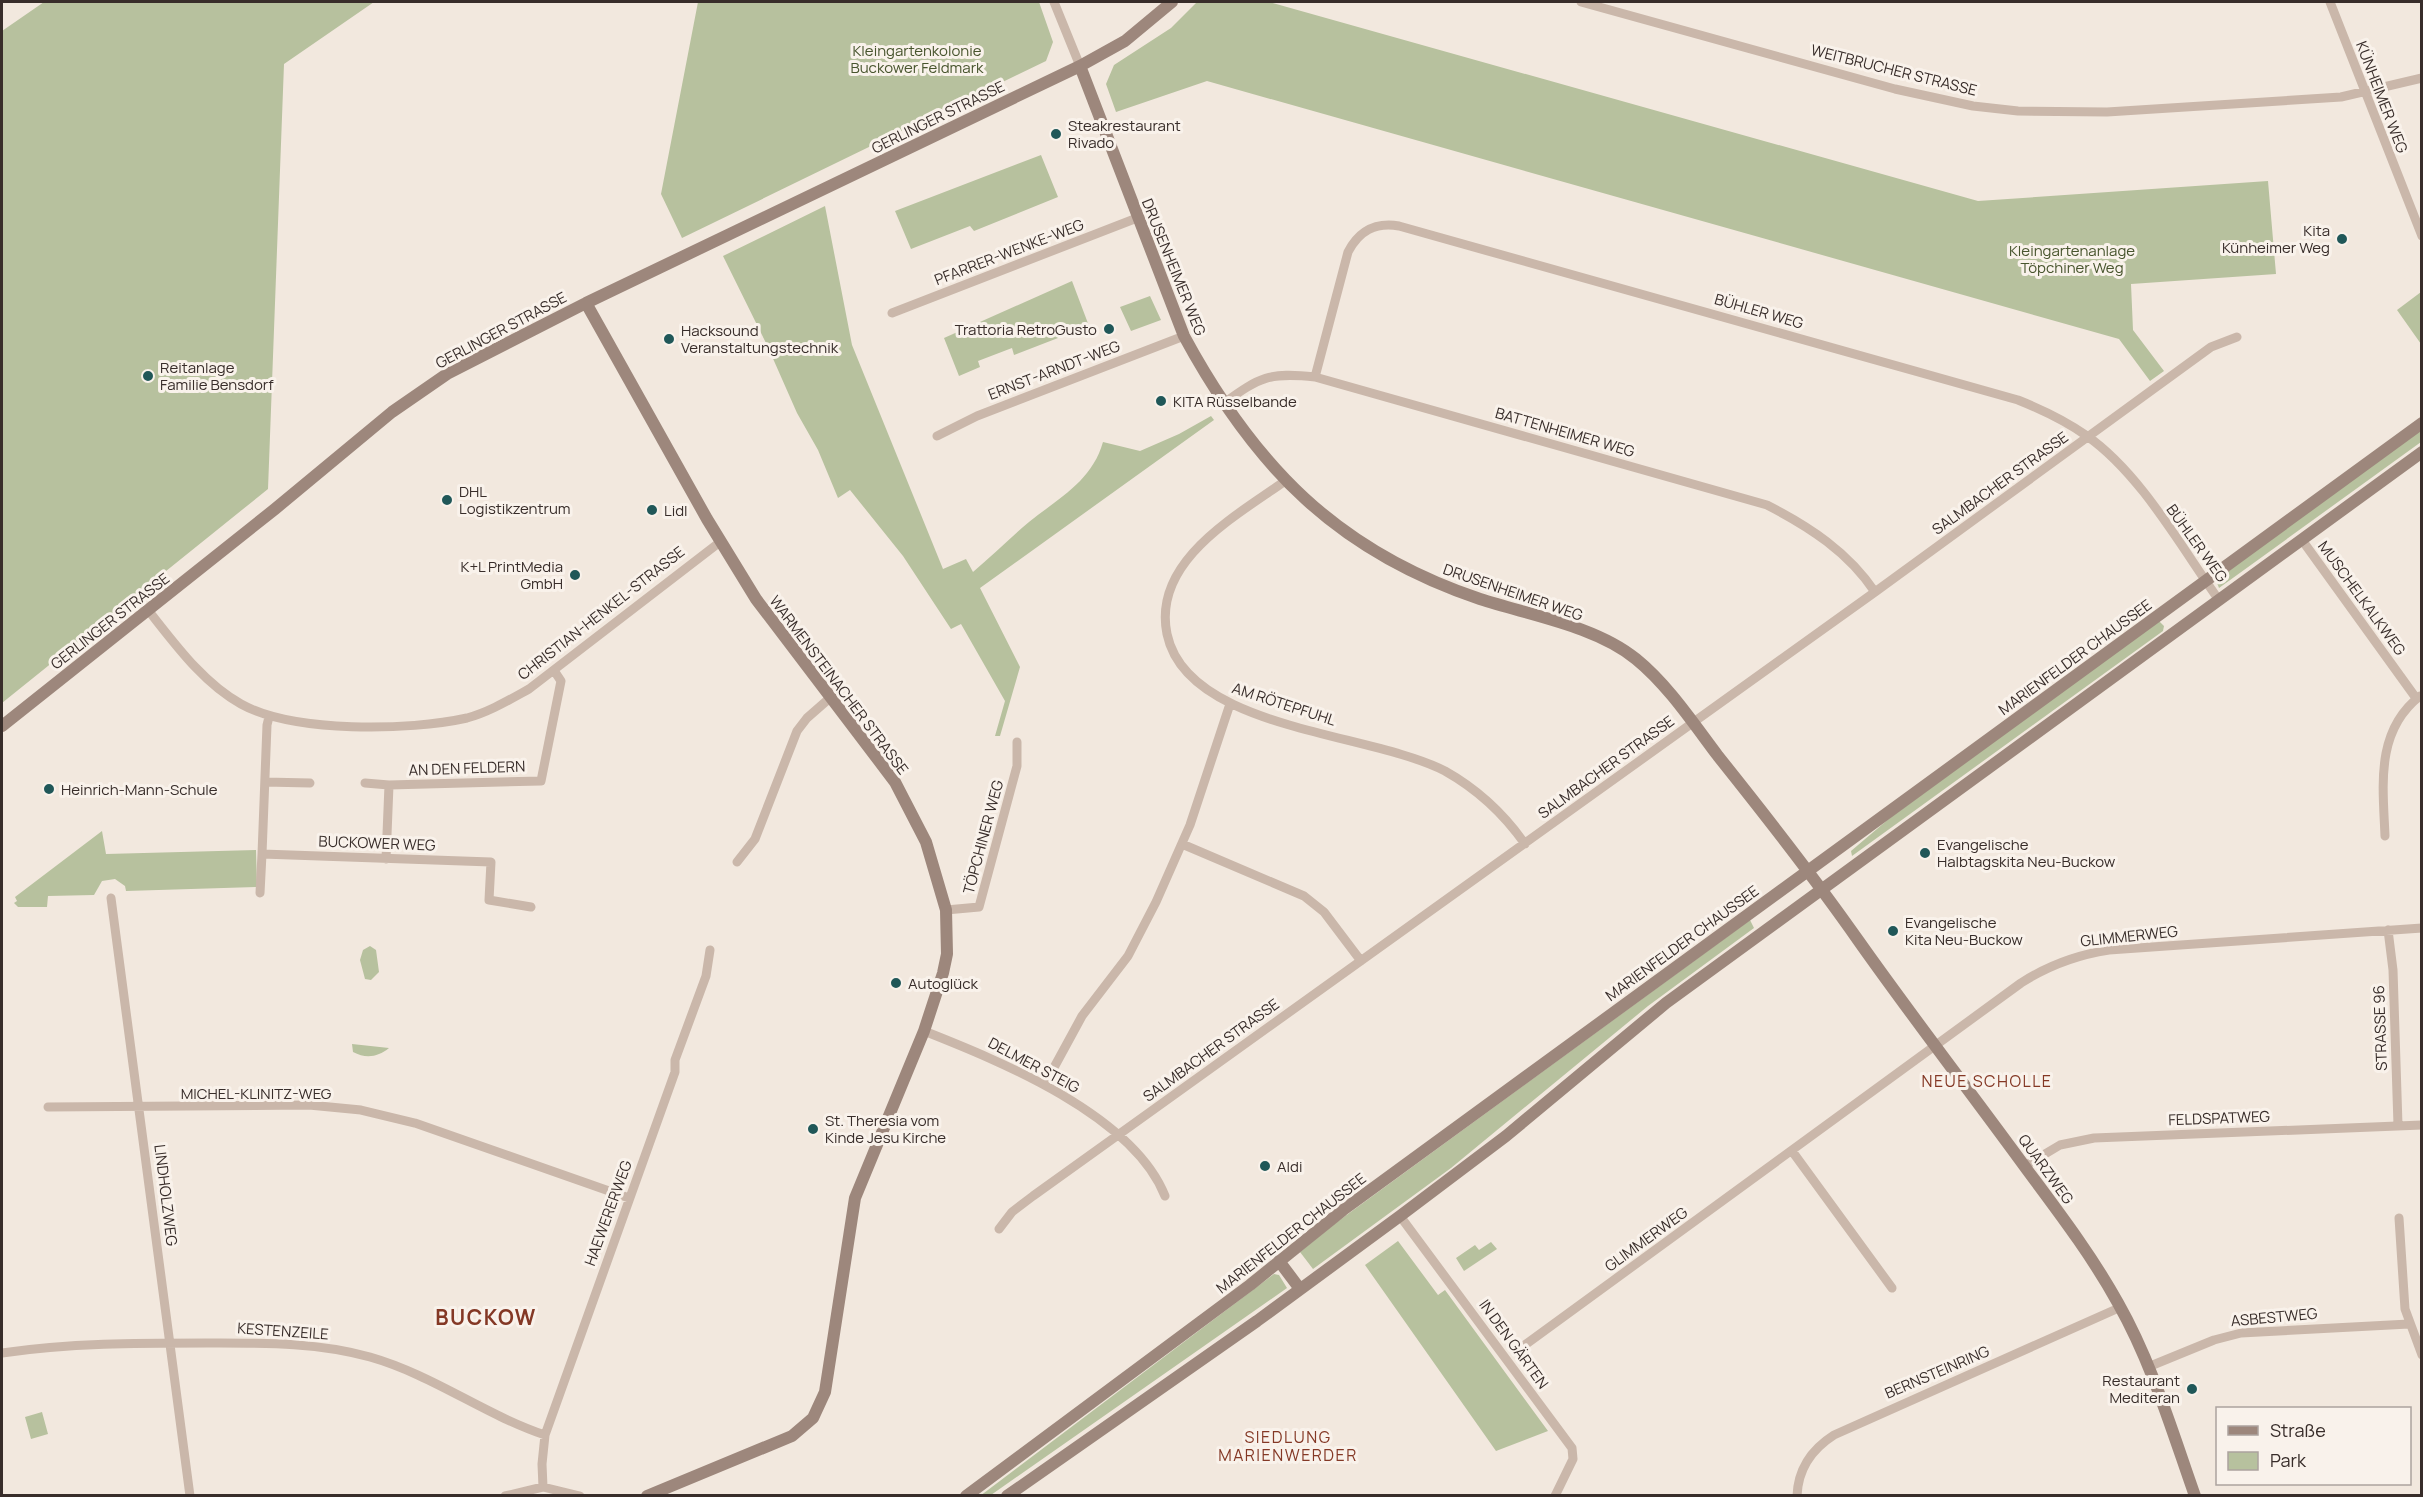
<svg xmlns="http://www.w3.org/2000/svg" width="2423" height="1497" viewBox="0 0 2423 1497" font-family="Manrope,sans-serif">
<style>
.green{fill:#b7c19e}
.lines{fill:none;stroke-linecap:round;stroke-linejoin:round}
.street{stroke:#cab7aa;stroke-width:9}
.secondary{stroke:#9d877c;stroke-width:12}
.poi-dot{fill:#205758;stroke:#f9f2eb;stroke-width:2}
.labels{text-anchor:middle;dominant-baseline:central;stroke-width:6;stroke-linejoin:round;paint-order:stroke}
.park-label{font-size:15px;fill:#48552e;stroke:#f9f2eb}
.street-label{font-size:15px;fill:#382d2a;stroke:#f9f2eb}
.poi-label{font-size:15px;fill:#382d2a;stroke:#f9f2eb;text-anchor:start}
.neighbourhood-label{font-size:16px;letter-spacing:1.5px;fill:#843825;stroke:#f9f2eb}
.district-label{font-size:21px;font-weight:bold;letter-spacing:1.5px;fill:#843825;stroke:#f9f2eb}
</style>
<rect width="100%" height="100%" fill="#f2e8de"/>
<!-- green -->
<path class="green" d="M44,2H374L284,64L268,489L2,703V31Z
M698,2H1039L1053,42L1046,61L682,238L661,194Z
M1197,2H1269L1978,201L2268,181L2276,274L2131,284L2133,330L2164,371L2150,381L2119,339L1207,81L1116,112L1106,84L1114,65L1171,28Z
M1041,155L1058,197L974,231L970,226L911,249L895,211Z
M825,206L852,345L943,569L966,559L973,572C992,556 1010,538 1029,522C1059,498 1092,481 1103,442L1140,451L1179,434L1211,416L1214,420L980,588L1020,667L1000,736H995L1005,701L961,624L951,629L903,556L850,490L838,498L818,450L797,413L767,345L723,256Z
M1072,281L1089,326L1014,355L1012,348L978,361L980,367L959,376L944,338Z
M2421,292V344L2397,310Z
M1150,296L1161,320L1131,331L1120,307Z
M2421,429V442L2219,588L2216,580Z
M2159,621L2164,626L2163,631L1852,856L1851,851L1891,817Z
M102,831L106,854L256,850L257,887L126,891L125,886L115,879L102,881L94,895L48,896L47,907H18L14,903L17,901L15,897Z
M1750,920L1754,928L1648,1006L1451,1168L1313,1269L1300,1252L1333,1225Z
M370,946L376,950L379,972L371,980L365,979L360,960L363,950Z
M352,1044L389,1048C378,1057 366,1059 353,1052Z
M1398,1241L1438,1295L1445,1290L1548,1431L1496,1451L1365,1265Z
M1491,1242L1497,1249L1464,1271L1456,1258L1475,1245L1479,1250Z
M1274,1274L1279,1275L1287,1288L991,1495L980,1496Z
M42,1412L48,1434L31,1439L25,1417Z"/>
<g class="lines">
<!-- street -->
<path class="street" d="M1054,2L1080,66
M1581,2L1895,89L1973,106L2018,111L2107,112L2341,97L2422,78
M2330,2L2422,236
M892,313L1137,218
M1315,377L1348,252C1359,231 1375,222 1399,226L2018,400C2043,410 2066,421 2087,436C2141,474 2181,547 2219,600
M1224,403C1260,377 1269,372 1315,377L1767,505C1810,527 1848,552 1875,592
M937,436L977,416L1184,336
M1285,481C1236,516 1152,561 1167,634C1187,730 1370,732 1445,771C1477,789 1504,814 1525,844
M2302,540L2416,698
M148,610C175,644 203,683 241,704C293,733 409,731 467,718C489,712 509,700 529,689L720,542
M269,717L267,725L262,854L491,862L489,900L531,907
M265,782L310,783
M365,783L389,785
M2385,836C2383,786 2375,731 2420,696
M1182,844L1304,896L1324,912L1361,961
M386,859L389,785L541,781L561,681L555,672
M737,862L755,839L797,731L807,718L831,697
M260,893L262,854
M111,898L190,1496
M946,910L979,907L1017,766V742
M2388,930L2393,970L2398,1125
M924,1031C1000,1061 1133,1115 1165,1196
M1045,1084L1082,1016L1128,956L1156,902L1190,825L1230,704
M48,1107L309,1105L361,1110L415,1123L629,1198
M1792,1151L1892,1288
M2025,1166L2060,1145L2094,1138L2422,1125
M1400,1216L1572,1448L1573,1459L1555,1496
M2399,1218L2405,1309L2422,1355
M999,1229L1012,1212L1033,1196L1875,592L2211,347L2237,337
M1518,1350L2021,983C2049,965 2076,955 2109,950L2422,928
M2,1353C69,1343 138,1343 207,1343C262,1343 317,1342 370,1357C433,1375 485,1415 545,1435
M2148,1367L2214,1340L2241,1333L2409,1324
M543,1487L542,1464L545,1435L675,1072V1060L706,976L710,950
M505,1496L543,1487L580,1496
M1797,1496C1798,1469 1812,1449 1834,1435L2121,1307"/>
<!-- secondary -->
<path class="secondary" d="M1080,66L1184,336C1255,467 1337,551 1480,599C1529,615 1596,626 1636,659C1668,685 1693,723 1718,756C1766,816 1814,877 1858,940C1913,1018 1972,1094 2028,1171C2060,1214 2092,1256 2118,1303C2152,1363 2172,1431 2195,1496
M586,303L707,519L756,599L895,782L926,842L946,910L947,954L943,973L924,1031L855,1198L825,1392L813,1418L792,1436L647,1496
M2,726L275,509L392,412L447,374L586,303L1080,66L1125,41L1172,2
M1279,1261L1300,1289
M966,1496L1250,1285L1343,1210L2422,423
M1007,1496L1257,1321L1400,1216L1506,1136L1666,1003L2422,452"/>
</g>
<!-- markers -->
<g class="poi-dot">
<circle cx="1056" cy="134" r="6"/>
<circle cx="2342" cy="239" r="6"/>
<circle cx="1109" cy="329" r="6"/>
<circle cx="669" cy="339" r="6"/>
<circle cx="148" cy="376" r="6"/>
<circle cx="1161" cy="401" r="6"/>
<circle cx="447" cy="500" r="6"/>
<circle cx="652" cy="510" r="6"/>
<circle cx="575" cy="575" r="6"/>
<circle cx="49" cy="789" r="6"/>
<circle cx="1925" cy="853" r="6"/>
<circle cx="1893" cy="931" r="6"/>
<circle cx="896" cy="983" r="6"/>
<circle cx="813" cy="1129" r="6"/>
<circle cx="1265" cy="1166" r="6"/>
<circle cx="2192" cy="1389" r="6"/>
</g>
<g class="labels">
<!-- park labels -->
<g class="park-label">
<text x="917" y="50">Kleingartenkolonie<tspan x="917" dy="17">Buckower Feldmark</tspan></text>
<text x="2072" y="250">Kleingartenanlage<tspan x="2072" dy="17">Töpchiner Weg</tspan></text>
</g>
<!-- street labels -->
<g class="street-label">
<text transform="translate(1894 70) rotate(14)">WEITBRUCHER STRASSE</text>
<text transform="translate(2382 97) rotate(69)">KÜNHEIMER WEG</text>
<text transform="translate(938 117) rotate(-26)">GERLINGER STRASSE</text>
<text transform="translate(1009 252) rotate(-21)">PFARRER-WENKE-WEG</text>
<text transform="translate(1174 267) rotate(68)">DRUSENHEIMER WEG</text>
<text transform="translate(1759 311) rotate(16)">BÜHLER WEG</text>
<text transform="translate(501 330) rotate(-28)">GERLINGER STRASSE</text>
<text transform="translate(1054 370) rotate(-21)">ERNST-ARNDT-WEG</text>
<text transform="translate(1565 432) rotate(16)">BATTENHEIMER WEG</text>
<text transform="translate(2000 483) rotate(-36)">SALMBACHER STRASSE</text>
<text transform="translate(2197 543) rotate(54)">BÜHLER WEG</text>
<text transform="translate(1513 592) rotate(19)">DRUSENHEIMER WEG</text>
<text transform="translate(2362 598) rotate(54)">MUSCHELKALKWEG</text>
<text transform="translate(601 613) rotate(-38)">CHRISTIAN-HENKEL-STRASSE</text>
<text transform="translate(110 621) rotate(-38)">GERLINGER STRASSE</text>
<text transform="translate(2075 657) rotate(-36)">MARIENFELDER CHAUSSEE</text>
<text transform="translate(839 685) rotate(53)">WARMENSTEINACHER STRASSE</text>
<text transform="translate(1284 704) rotate(18)">AM RÖTEPFUHL</text>
<text transform="translate(1606 767) rotate(-36)">SALMBACHER STRASSE</text>
<text transform="translate(467 768) rotate(-2)">AN DEN FELDERN</text>
<text transform="translate(983 837) rotate(-75)">TÖPCHINER WEG</text>
<text transform="translate(377 843) rotate(2)">BUCKOWER WEG</text>
<text transform="translate(2129 936) rotate(-6)">GLIMMERWEG</text>
<text transform="translate(1682 943) rotate(-36)">MARIENFELDER CHAUSSEE</text>
<text transform="translate(2380 1028) rotate(-92)">STRASSE 96</text>
<text transform="translate(1211 1050) rotate(-36)">SALMBACHER STRASSE</text>
<text transform="translate(1034 1065) rotate(28)">DELMER STEIG</text>
<text x="256" y="1093">MICHEL-KLINITZ-WEG</text>
<text transform="translate(2219 1118) rotate(-2)">FELDSPATWEG</text>
<text transform="translate(2046 1169) rotate(54)">QUARZWEG</text>
<text transform="translate(166 1195) rotate(83)">LINDHOLZWEG</text>
<text transform="translate(608 1213) rotate(-70)">HAEWERERWEG</text>
<text transform="translate(1291 1233) rotate(-38)">MARIENFELDER CHAUSSEE</text>
<text transform="translate(1646 1239) rotate(-36)">GLIMMERWEG</text>
<text transform="translate(2274 1317) rotate(-5)">ASBESTWEG</text>
<text transform="translate(283 1331) rotate(4)">KESTENZEILE</text>
<text transform="translate(1514 1344) rotate(54)">IN DEN GÄRTEN</text>
<text transform="translate(1937 1372) rotate(-23)">BERNSTEINRING</text>
</g>
<!-- poi labels -->
<g class="poi-label">
<text x="1068" y="125">Steakrestaurant<tspan x="1068" dy="17">Rivado</tspan></text>
<text x="2330" y="230" text-anchor="end">Kita<tspan x="2330" dy="17">Künheimer Weg</tspan></text>
<text x="1097" y="329" text-anchor="end">Trattoria RetroGusto</text>
<text x="681" y="330">Hacksound<tspan x="681" dy="17">Veranstaltungstechnik</tspan></text>
<text x="160" y="367">Reitanlage<tspan x="160" dy="17">Familie Bensdorf</tspan></text>
<text x="1173" y="401">KITA Rüsselbande</text>
<text x="459" y="491">DHL<tspan x="459" dy="17">Logistikzentrum</tspan></text>
<text x="664" y="510">Lidl</text>
<text x="563" y="566" text-anchor="end">K+L PrintMedia<tspan x="563" dy="17">GmbH</tspan></text>
<text x="61" y="789">Heinrich-Mann-Schule</text>
<text x="1937" y="844">Evangelische<tspan x="1937" dy="17">Halbtagskita Neu-Buckow</tspan></text>
<text x="1905" y="922">Evangelische<tspan x="1905" dy="17">Kita Neu-Buckow</tspan></text>
<text x="908" y="983">Autoglück</text>
<text x="825" y="1120">St. Theresia vom<tspan x="825" dy="17">Kinde Jesu Kirche</tspan></text>
<text x="1277" y="1166">Aldi</text>
<text x="2180" y="1380" text-anchor="end">Restaurant<tspan x="2180" dy="17">Mediteran</tspan></text>
</g>
<!-- neighbourhood labels -->
<g class="neighbourhood-label">
<text x="1987" y="1081">NEUE SCHOLLE</text>
<text x="1288" y="1437">SIEDLUNG<tspan x="1288" dy="18">MARIENWERDER</tspan></text>
</g>
<!-- district labels -->
<g class="district-label">
<text x="486" y="1317">BUCKOW</text>
</g>
</g>
<!-- border -->
<rect width="2423" height="1497" fill="none" stroke="#382d2a" stroke-width="6"/>
<!-- legend -->
<rect x="2216" y="1407" width="195" height="78" fill="#f9f2eb" stroke="#aca39e" stroke-width="1.5"/>
<rect x="2228" y="1426" width="30" height="9" fill="#9d877c" stroke="#aca39e" stroke-width="1.5"/>
<text x="2270" y="1437" font-size="18" fill="#382d2a">Straße</text>
<rect x="2228" y="1452" width="30" height="18" fill="#b7c19e" stroke="#aca39e" stroke-width="1.5"/>
<text x="2270" y="1467" font-size="18" fill="#382d2a">Park</text>
</svg>
